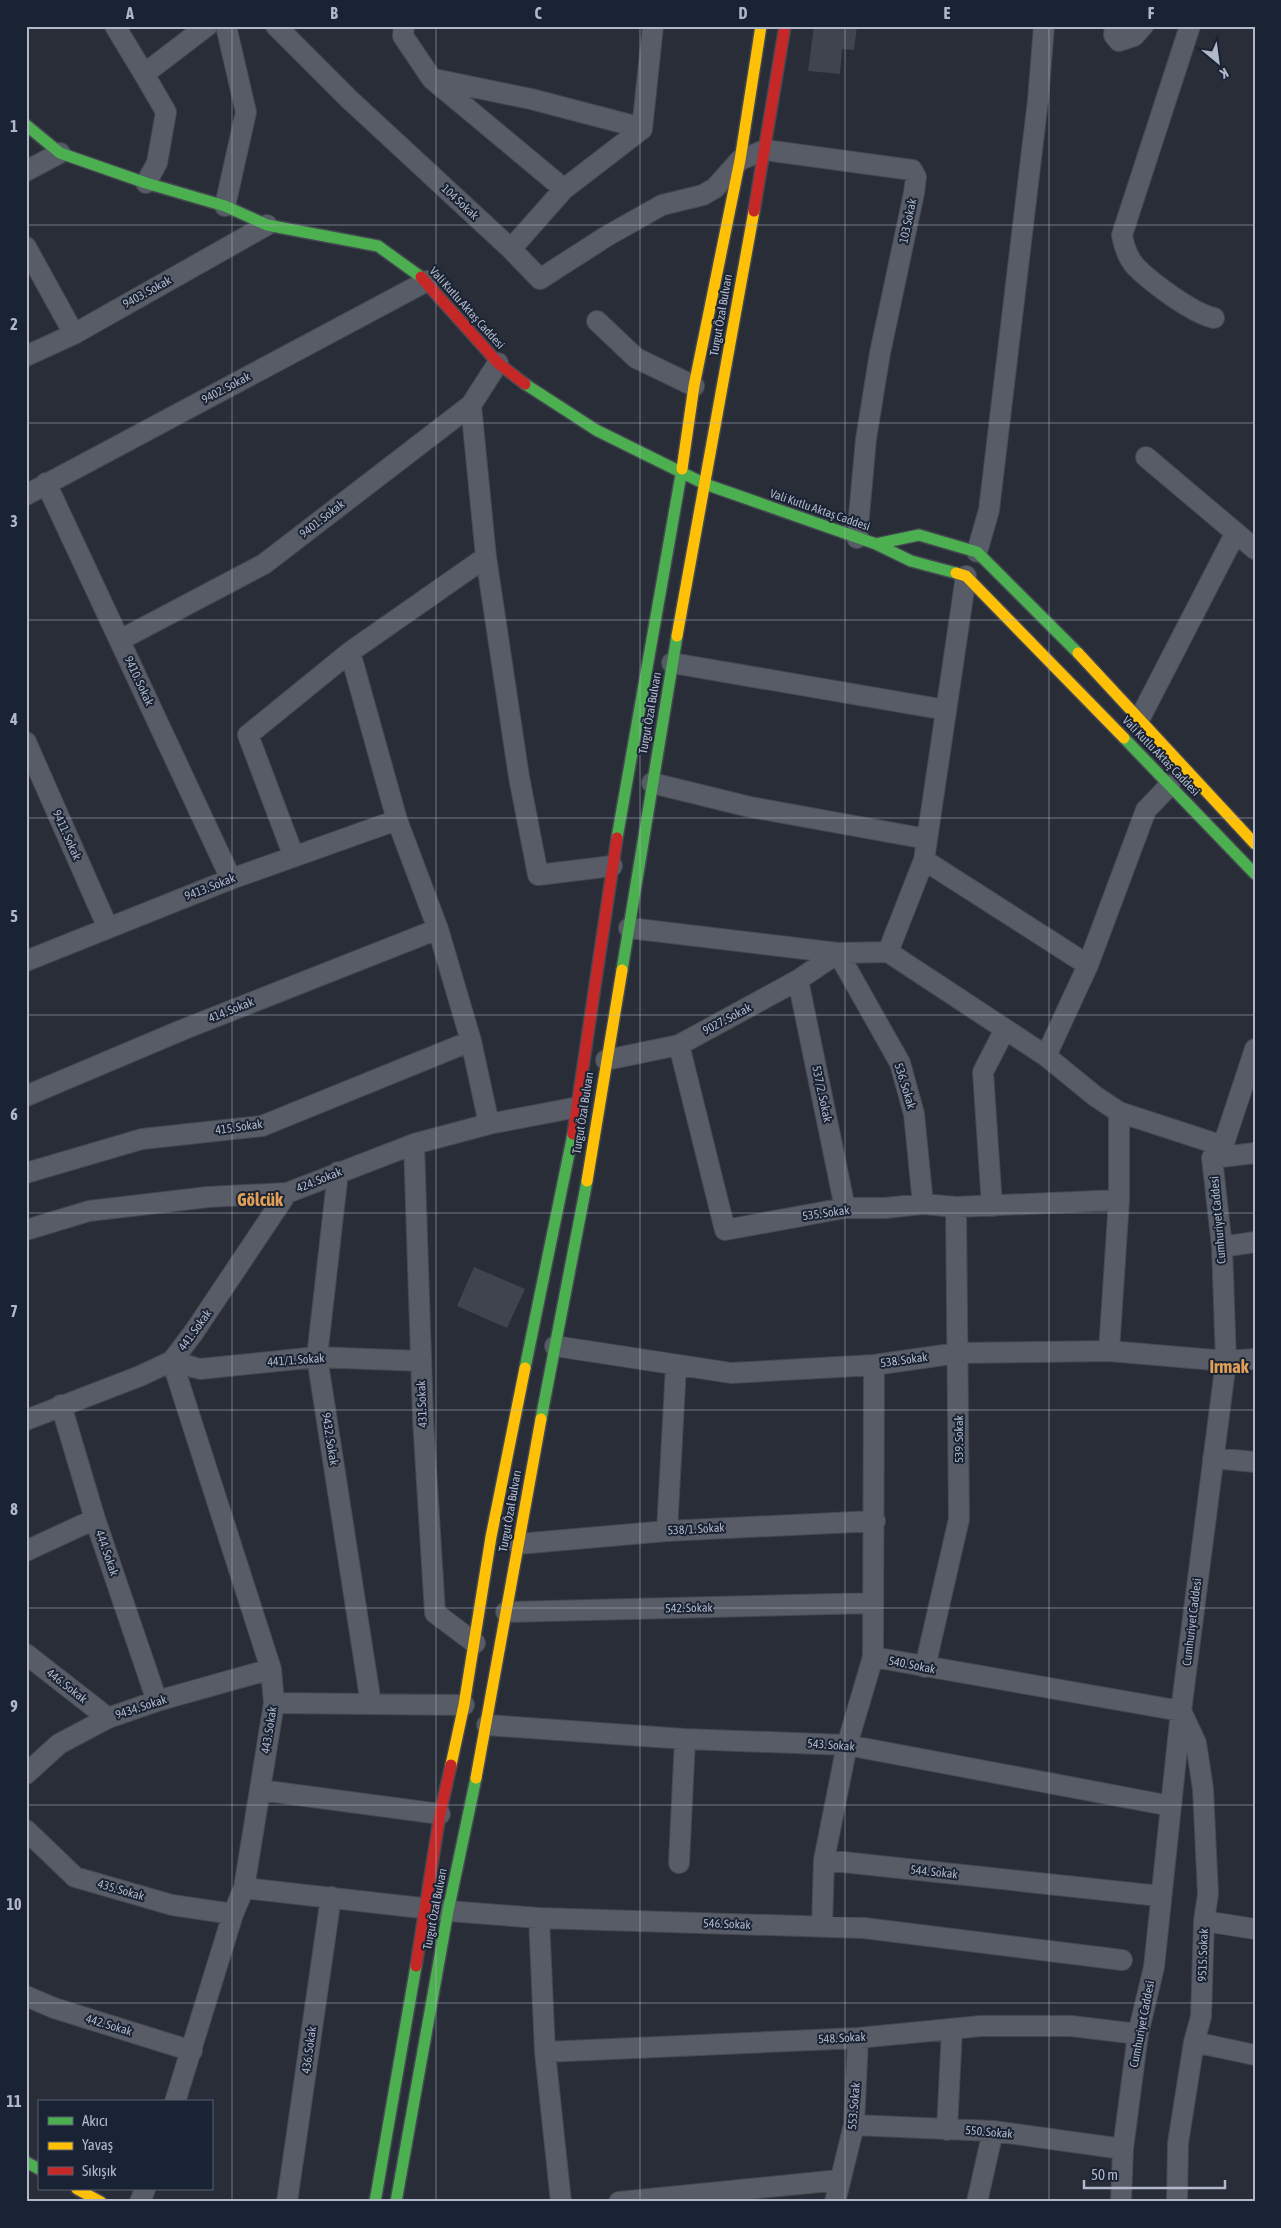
<svg xmlns="http://www.w3.org/2000/svg" width="1281" height="2228" viewBox="0 0 1281 2228" font-family="'Asap Condensed',sans-serif">
<style>
.building{fill:#3f444e}
.lines{fill:none;stroke-linecap:round;stroke-linejoin:round}
.street-casing{stroke:#444851;stroke-width:22}
.fast-casing{stroke:#444851;stroke-width:14}
.slow-casing{stroke:#444851;stroke-width:14}
.jam-casing{stroke:#444851;stroke-width:14}
.street{stroke:#585c66;stroke-width:20}
.fast{stroke:#4caf50;stroke-width:11}
.slow{stroke:#ffc107;stroke-width:11}
.jam{stroke:#c62828;stroke-width:11}
.grid{fill:none;stroke:#b1b8ca;stroke-width:1;stroke-opacity:0.55}
.labels{text-anchor:middle;dominant-baseline:central;stroke-width:4;stroke-linejoin:round;paint-order:stroke}
.street-label{font-size:12px;fill:#b1b8ca;stroke:#1a2334}
.district-label{font-size:18px;font-weight:bold;fill:#e09f57;stroke:#1a2334}
.neatline{fill:none;stroke:#b1b8ca;stroke-width:2}
.grid-label{font-size:16px;text-anchor:middle;font-weight:bold;fill:#b1b8ca}
</style>
<rect width="100%" height="100%" fill="#282d38"/>
<!-- building -->
<path class="building" d="M814,26H857L854,50L842,49L840,74L808,71Z
M474,1267L525,1289L507,1328L457,1306Z"/>
<g class="lines">
<defs>
<path id="street" d="M115,26L144,74L207,26
M276,26L349,99L511,249L540,279L607,236L662,205L703,195L715,188L740,160L765,150L912,170L916,177L914,193L880,353L866,439L857,538
M404,26L403,36L432,79L564,189
M1115,26L1114,35L1119,41L1134,36L1143,26
M1190,26L1122,235C1124,247 1128,258 1136,267C1152,283 1192,313 1214,318
M144,74L166,112L157,163L146,183
M434,79L531,99L642,128
M26,171L60,153
M225,206L246,112L226,26
M26,247L74,334
M511,249L564,189L642,129L653,26
M597,321L636,358L694,386
M26,356L74,334L267,225
M471,405L486,557L519,777L538,875L612,866
M1146,457L1255,549
M46,483L231,879
M26,495L427,281
M977,552L989,510L1038,100L1044,26
M486,557L350,652L397,820L438,929L471,1041L489,1124
M120,640L264,564L471,405L498,363
M672,663L946,710
M1140,718L1235,534
M26,742L108,928
M652,783L750,807L927,839
M294,857L248,735L350,652
M924,860L1088,965
M629,928L838,953L888,952L924,860L966,576
M888,952L1046,1056L1095,1096L1119,1112L1223,1146
M26,961L231,879L397,820
M798,980L845,1208
M679,1045L725,1230L845,1208H885L923,1204L956,1207L1119,1200
M1046,1056L1088,965L1146,810L1170,785
M606,1060L679,1045L798,980L838,953L900,1063L914,1114L923,1204
M26,1096L182,1030L438,929
M414,1144L423,1419L435,1613L475,1643
M1212,1158L1255,1153
M338,1172L317,1357L371,1704
M26,1173L142,1139L262,1126L471,1041
M992,1206L983,1072L1005,1029
M26,1230L89,1211L208,1197L287,1193L414,1144L489,1124L578,1107
M1222,1247L1255,1242
M555,1346L731,1373L874,1365L958,1353L1109,1351L1226,1361L1255,1359
M1109,1351L1119,1200V1112
M172,1361L271,1669L274,1703L244,1888L233,1914L175,2102
M172,1361L200,1369L317,1357L421,1361
M874,1365L873,1657L847,1745L824,1860L1160,1896
M61,1405L95,1519L157,1701
M26,1420L140,1376L172,1361L194,1332L287,1193
M1213,1458L1255,1462
M667,1531L676,1366
M518,1544L667,1531L875,1521
M26,1551L95,1519
M506,1612L873,1603
M26,1654L108,1718
M873,1657L1181,1711L1196,1743L1203,1789L1208,1894L1204,1921L1201,2017L1194,2042L1178,2143L1177,2202
M925,1667L959,1519L956,1207
M274,1703L464,1705
M487,1725L685,1739L847,1745L1171,1806
M26,1774L59,1744L108,1718L157,1701L271,1669
M260,1790L440,1814
M26,1830L75,1877L172,1905L233,1914
M679,1863L685,1739
M244,1888L448,1911L539,1918L864,1928L1122,1960
M539,1918L545,2052L561,2202
M1204,1921L1255,1929
M822,1927L824,1860
M26,1996L54,2008L192,2051
M1194,2042L1255,2055
M545,2052L858,2038L981,2026H1071L1138,2034
M854,2125L993,2131L1123,2149
M947,2130L952,2029
M140,2202L145,2189
M287,2202L331,1897
M619,2202L840,2180
M835,2202L854,2125L858,2038
M977,2202L993,2131
M1121,2202L1123,2149L1138,2034L1154,1967L1181,1711L1226,1361L1222,1247L1212,1158L1223,1146L1255,1049"/>
<path id="fast" d="M26,125L60,153L146,183L225,206L267,225L378,246L421,277
M525,384L596,430L705,484L876,544L911,561L956,573
M876,544L919,535L977,552L1078,653
M1124,738L1255,874
M617,838L682,469
M622,970L677,636
M525,1368L573,1134
M541,1419L587,1181
M26,2162L39,2169
M375,2202L416,1966
M396,2202L448,1911L476,1778"/>
<path id="slow" d="M682,469L694,386L740,160L761,26
M956,573L966,576L1124,738
M677,636L754,211
M1078,653L1255,844
M587,1181L622,970
M451,1765L464,1705L491,1537L525,1368
M476,1778L541,1419
M77,2189L101,2202"/>
<path id="jam" d="M754,211L785,26
M421,277L498,363L525,384
M573,1134L617,838
M416,1966L440,1814L451,1765"/>
</defs>
<!-- street casing -->
<use href="#street" class="street-casing"/>
<!-- fast casing -->
<use href="#fast" class="fast-casing"/>
<!-- slow casing -->
<use href="#slow" class="slow-casing"/>
<!-- jam casing -->
<use href="#jam" class="jam-casing"/>
<!-- street -->
<use href="#street" class="street"/>
<!-- fast -->
<use href="#fast" class="fast"/>
<!-- slow -->
<use href="#slow" class="slow"/>
<!-- jam -->
<use href="#jam" class="jam"/>
</g>
<!-- grid -->
<path class="grid" d="M232,26V2202M436,26V2202M640,26V2202M845,26V2202M1049,26V2202M26,225H1255M26,423H1255M26,620H1255M26,818H1255M26,1015H1255M26,1213H1255M26,1410H1255M26,1608H1255M26,1805H1255M26,2003H1255"/>
<g class="labels">
<!-- street labels -->
<g class="street-label">
<text transform="translate(460 202) rotate(43)">104 Sokak</text>
<text transform="translate(908 221) rotate(-78)">103 Sokak</text>
<text transform="translate(147 292) rotate(-29)">9403. Sokak</text>
<text transform="translate(467 308) rotate(48)">Vali Kutlu Aktaş Caddesi</text>
<text transform="translate(721 315) rotate(-80)">Turgut Özal Bulvarı</text>
<text transform="translate(226 388) rotate(-28)">9402. Sokak</text>
<text transform="translate(820 510) rotate(19)">Vali Kutlu Aktaş Caddesi</text>
<text transform="translate(322 519) rotate(-38)">9401. Sokak</text>
<text transform="translate(139 681) rotate(65)">9410. Sokak</text>
<text transform="translate(650 713) rotate(-80)">Turgut Özal Bulvarı</text>
<text transform="translate(1161 756) rotate(46)">Vali Kutlu Aktaş Caddesi</text>
<text transform="translate(67 835) rotate(66)">9411. Sokak</text>
<text transform="translate(210 887) rotate(-21)">9413. Sokak</text>
<text transform="translate(231 1010) rotate(-22)">414. Sokak</text>
<text transform="translate(727 1019) rotate(-28)">9027. Sokak</text>
<text transform="translate(905 1086) rotate(73)">536. Sokak</text>
<text transform="translate(822 1094) rotate(78)">537/2. Sokak</text>
<text transform="translate(583 1113) rotate(-81)">Turgut Özal Bulvarı</text>
<text transform="translate(239 1127) rotate(-8)">415. Sokak</text>
<text transform="translate(319 1180) rotate(-22)">424. Sokak</text>
<text transform="translate(826 1213) rotate(-8)">535. Sokak</text>
<text transform="translate(1218 1220) rotate(-95)">Cumhuriyet Caddesi</text>
<text transform="translate(195 1330) rotate(-54)">441. Sokak</text>
<text transform="translate(296 1360) rotate(-4)">441/1. Sokak</text>
<text transform="translate(904 1360) rotate(-8)">538. Sokak</text>
<text transform="translate(422 1404) rotate(-92)">431. Sokak</text>
<text transform="translate(330 1439) rotate(81)">9432. Sokak</text>
<text transform="translate(959 1439) rotate(-90)">539. Sokak</text>
<text transform="translate(510 1511) rotate(-80)">Turgut Özal Bulvarı</text>
<text transform="translate(696 1529) rotate(-3)">538/1. Sokak</text>
<text transform="translate(107 1553) rotate(71)">444. Sokak</text>
<text transform="translate(689 1608) rotate(-1)">542. Sokak</text>
<text transform="translate(1192 1622) rotate(-83)">Cumhuriyet Caddesi</text>
<text transform="translate(912 1665) rotate(11)">540. Sokak</text>
<text transform="translate(67 1686) rotate(38)">446. Sokak</text>
<text transform="translate(141 1707) rotate(-18)">9434. Sokak</text>
<text transform="translate(269 1730) rotate(-81)">443. Sokak</text>
<text transform="translate(831 1745) rotate(4)">543. Sokak</text>
<text transform="translate(934 1872) rotate(6)">544. Sokak</text>
<text transform="translate(121 1890) rotate(16)">435. Sokak</text>
<text transform="translate(435 1909) rotate(-79)">Turgut Özal Bulvarı</text>
<text transform="translate(727 1924) rotate(2)">546. Sokak</text>
<text transform="translate(1203 1955) rotate(-88)">9515. Sokak</text>
<text transform="translate(1142 2024) rotate(-79)">Cumhuriyet Caddesi</text>
<text transform="translate(109 2025) rotate(17)">442. Sokak</text>
<text transform="translate(842 2038) rotate(-3)">548. Sokak</text>
<text transform="translate(309 2050) rotate(-82)">436. Sokak</text>
<text transform="translate(854 2106) rotate(-85)">553. Sokak</text>
<text transform="translate(989 2132) rotate(5)">550. Sokak</text>
</g>
<!-- district labels -->
<g class="district-label">
<text x="260" y="1199">Gölcük</text>
<text x="1229" y="1366">Irmak</text>
</g>
</g>
<!-- border -->
<rect width="1281" height="2228" fill="none" stroke="#1a2334" stroke-width="55"/>
<!-- legend -->
<rect x="38" y="2100" width="175" height="90" fill="#1a2334" stroke="#565f70"/>
<rect x="48" y="2117" width="25" height="8" fill="#4caf50" stroke="#565f70"/>
<text x="82" y="2126" font-size="15" fill="#b1b8ca">Akıcı</text>
<rect x="48" y="2142" width="25" height="8" fill="#ffc107" stroke="#565f70"/>
<text x="82" y="2150" font-size="15" fill="#b1b8ca">Yavaş</text>
<rect x="48" y="2167" width="25" height="8" fill="#c62828" stroke="#565f70"/>
<text x="82" y="2176" font-size="15" fill="#b1b8ca">Sıkışık</text>
<!-- north arrow -->
<g transform="translate(1218 62) rotate(151)" stroke="#1a2334" stroke-width="4" paint-order="stroke">
<path d="M0-4L9 19L0 12L-9 19Z" fill="#b1b8ca"/>
<text y="-8" font-size="14" font-weight="bold" text-anchor="middle" fill="#b1b8ca">K</text>
</g>
<!-- scale -->
<path d="M1084 2180v8h141v-8" fill="none" stroke="#b1b8ca" stroke-width="2.5"/>
<text x="1091" y="2180" font-size="15" fill="#b1b8ca" stroke="#1a2334" stroke-width="4" paint-order="stroke">50 m</text>
<rect x="28" y="28" width="1226" height="2172" class="neatline"/>
<g class="grid-label">
<text x="130" y="19">A</text>
<text x="334" y="19">B</text>
<text x="538" y="19">C</text>
<text x="743" y="19">D</text>
<text x="947" y="19">E</text>
<text x="1151" y="19">F</text>
<text x="14" y="132">1</text>
<text x="14" y="330">2</text>
<text x="14" y="527">3</text>
<text x="14" y="725">4</text>
<text x="14" y="922">5</text>
<text x="14" y="1120">6</text>
<text x="14" y="1317">7</text>
<text x="14" y="1515">8</text>
<text x="14" y="1712">9</text>
<text x="14" y="1910">10</text>
<text x="14" y="2107">11</text>
</g>
</svg>
